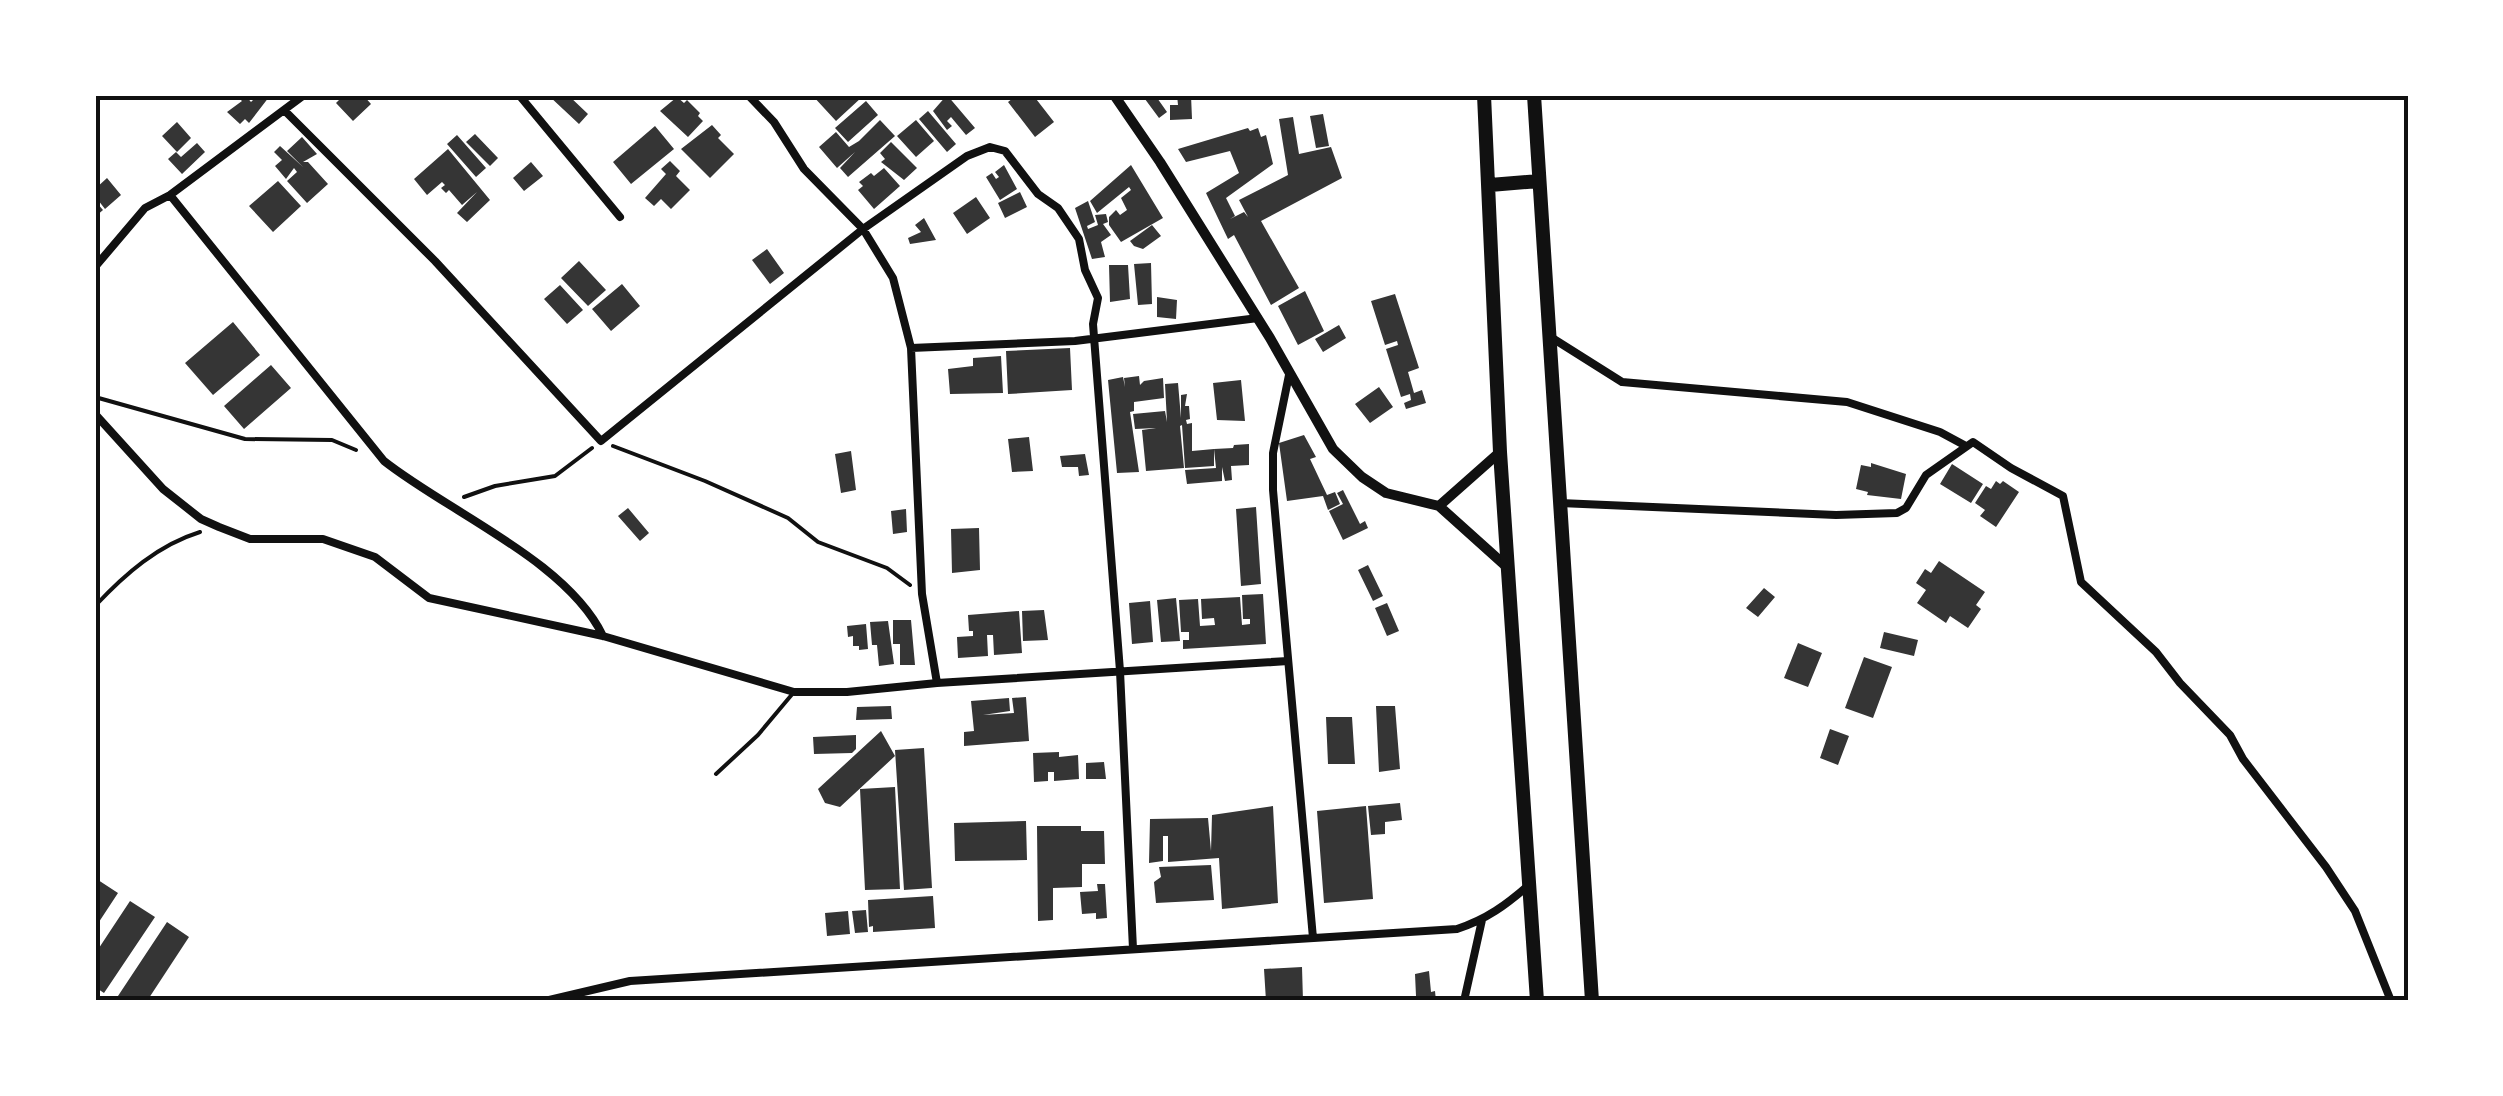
<svg xmlns="http://www.w3.org/2000/svg" width="2503" height="1096" viewBox="0 0 2503 1096" font-family="'Source Serif 4',serif">
<style>
.building{fill:#353535}
.lines{fill:none;stroke-linecap:round;stroke-linejoin:round}
.path{stroke:#111;stroke-width:4}
.service{stroke:#111;stroke-width:4}
.minor{stroke:#111;stroke-width:8}
.tertiary{stroke:#111;stroke-width:10}
.trunk{stroke:#111;stroke-width:14}
.neatline{fill:none;stroke:#111;stroke-width:4}
</style>
<rect width="100%" height="100%" fill="#fff"/>
<!-- building -->
<path class="building" d="M236,95H245L251,102L255,98L252,95L269,97L249,123L245,119L240,124L227,112L242,101Z
M344,95H363L371,104L353,121L336,103Z
M548,95H568L588,114L579,124Z
M812,95H860L862,97L836,121Z
M947,95L975,128L966,135L951,117L947,121L952,126L947,130L933,111Z
M1017,95H1033L1054,122L1035,137L1008,102Z
M1142,95H1155L1167,112L1159,118Z
M1177,95H1191L1192,119L1170,120V105H1178Z
M677,97L684,103L687,100L700,113L698,116L703,121L688,137L660,111Z
M866,101L878,115L848,142L835,128Z
M928,111L956,144L947,152L919,119Z
M1323,114L1329,146L1316,148L1310,116Z
M1293,117L1299,154L1331,147L1342,178L1261,221L1299,288L1271,305L1234,235L1228,239L1206,193L1239,173L1230,151L1186,162L1178,149L1248,128L1250,131L1258,128L1261,137L1266,135L1273,164L1226,198L1235,216L1230,219L1244,212L1248,217L1239,200L1288,175L1279,119Z
M880,120L895,136L848,177L840,168L855,152L837,168L819,147L836,132L849,147L859,141Z
M916,120L934,141L916,157L897,136Z
M177,122L191,138L177,152L162,136Z
M712,125L721,135L718,138L734,154L710,178L681,149Z
M655,126L674,149L631,184L613,162Z
M475,134L498,158L490,166L466,142Z
M457,135L486,168L476,177L447,144Z
M302,137L317,154L303,162H308L328,184L307,203L287,181L297,172L294,168L286,179L275,166L282,160L274,152L280,146L303,167L287,151Z
M891,142L917,168L904,180L881,162L885,159L880,153Z
M197,143L205,152L182,174L168,159L176,152L181,157Z
M448,149L490,200L467,222L457,213L477,192L462,205L449,190L446,193L441,188L445,185L442,182L427,195L414,179Z
M670,161L680,171L676,176L690,190L671,209L661,199L654,206L645,198L666,174L661,169Z
M531,162L543,176L524,191L513,178Z
M1004,165L1017,189L1000,200L986,177L992,173L996,179L999,177L995,172Z
M1131,165L1163,218L1121,242L1109,225V217L1116,210L1120,215L1127,210L1121,198L1131,190L1129,187L1097,213L1090,201Z
M884,168L900,186L874,209L858,190L863,186L859,182L871,173L874,176Z
M107,178L121,195L105,209L98,200L96,202L103,210L95,217V189Z
M278,181L301,206L273,232L249,206Z
M1020,192L1027,207L1005,218L998,203Z
M976,197L990,218L967,234L953,213Z
M1088,201L1095,222L1087,226L1088,229L1098,225L1095,215L1106,214L1108,222L1103,224L1111,235L1101,242L1105,257L1092,259L1075,208Z
M924,218L936,240L910,244L908,238L921,232L915,225Z
M1152,225L1161,236L1143,249L1134,246L1130,241Z
M767,249L784,273L770,284L752,260Z
M579,261L606,290L588,306L561,278Z
M1151,263L1152,304L1138,305L1134,264Z
M1109,265H1128L1130,299L1110,302Z
M622,284L640,306L611,331L592,309Z
M560,285L583,310L567,324L544,299Z
M1305,291L1324,331L1298,345L1278,306Z
M1395,294L1419,368L1408,372L1414,393L1422,390L1426,403L1406,409L1404,403L1411,400L1410,394L1401,397L1386,349L1398,345L1397,341L1385,345L1371,301Z
M1157,297L1177,300L1176,319L1157,317Z
M233,322L260,355L213,395L185,363Z
M1339,325L1346,338L1323,352L1315,339Z
M1070,348L1072,390L1008,394L1006,351Z
M1001,356L1003,393L950,394L948,369L973,366V358Z
M271,365L291,388L244,429L224,406Z
M1139,376L1140,385L1144,381L1163,378L1164,398L1134,402V411L1130,412L1139,472L1117,473L1108,380L1123,377L1125,387L1124,378Z
M1241,380L1245,421L1217,420L1213,383Z
M1178,383L1181,418V395L1187,394L1185,406H1189L1190,419L1186,420L1187,424L1192,423V451L1214,449L1233,448L1234,445L1249,444V465L1231,466L1232,480L1225,481L1222,467V481L1187,484L1185,470L1216,468L1214,449V466L1185,468L1182,425L1180,426L1184,468L1146,471L1142,430L1156,428L1135,429L1133,414L1165,411L1167,422L1165,384Z
M1379,387L1393,407L1370,423L1355,404Z
M1304,435L1316,457L1310,459L1327,495L1335,492L1340,504L1328,510L1323,496L1287,501L1279,443Z
M1029,437L1033,471L1012,472L1008,439Z
M851,451L856,490L841,493L835,454Z
M1085,454L1089,475L1079,476L1078,467H1062L1060,456Z
M1871,463L1906,474L1901,499L1867,495L1868,492L1856,489L1861,465L1871,467Z
M1952,464L1983,484L1971,503L1940,484Z
M1996,481L2000,484L2003,481L2019,492L1996,527L1980,516L1985,510L1975,503L1986,486L1991,489Z
M1343,490L1360,524L1365,521L1368,528L1343,540L1329,511L1343,504L1337,493Z
M1256,507L1261,584L1241,586L1236,509Z
M628,508L649,533L640,541L618,516Z
M906,509L907,532L893,534L891,511Z
M979,528L980,570L952,573L951,529Z
M1939,561L1985,592L1976,605L1981,609L1968,628L1950,616L1946,623L1917,603L1926,590L1916,583L1925,569L1931,573Z
M1368,565L1383,596L1373,601L1358,570Z
M1764,588L1775,597L1758,617L1746,608Z
M1263,594L1266,644L1183,649V640H1189V632H1181L1179,600L1198,599L1200,626L1215,625L1214,618L1202,619L1201,599L1240,597L1242,625L1250,624V619H1243L1242,595Z
M1176,598L1180,641L1161,642L1157,600Z
M1150,601L1153,642L1132,644L1129,603Z
M1387,603L1399,631L1387,636L1375,608Z
M1044,610L1048,640L1023,641L1022,611Z
M1019,611L1022,653L994,655L993,635H987L988,656L958,658L957,637L973,636V631H969L968,615Z
M893,620H911L915,665H900V644H893Z
M888,621L894,664L879,666L877,645H872L870,622Z
M866,624L868,649L859,650V646H853V636L848,637L847,626Z
M1884,632L1918,640L1914,656L1880,648Z
M1798,643L1822,653L1808,687L1784,678Z
M1864,657L1892,667L1873,718L1845,708Z
M1026,697L1029,741L964,746V732L974,731L971,701L1009,698L1010,711L983,715L1014,713L1012,698Z
M891,706L892,719L856,720L857,707Z
M1376,706H1395L1400,769L1379,772Z
M1326,717H1352L1355,764H1328Z
M1830,729L1849,736L1838,765L1820,758Z
M881,731L895,756L840,807L825,803L818,789Z
M856,735V749L852,753L814,754L813,737Z
M924,748L932,888L904,890L895,750Z
M1059,752V757L1078,755L1079,779L1054,781V772H1048V781L1034,782L1033,753Z
M1104,762L1106,779H1086V763Z
M895,787L900,889L865,890L860,789Z
M1400,803L1402,820L1385,822V834L1371,835L1368,806Z
M1273,806L1278,903L1222,909L1219,858L1168,862V836H1163V861L1149,863L1150,819L1208,818L1211,851L1212,815Z
M1366,806L1373,899L1324,903L1317,811Z
M1026,821L1027,860L955,861L954,823Z
M1037,826H1081V831H1104L1105,864H1082V887L1053,888V920L1038,921Z
M1211,865L1214,900L1156,903L1154,882L1161,877L1159,867Z
M95,878L118,893L95,928Z
M1097,884H1105L1107,918L1096,919V913L1082,914L1080,892L1098,891Z
M933,896L935,928L873,932V926L869,927L868,900Z
M130,901L155,917L104,993L95,987V954Z
M866,910L868,932L855,933L852,911Z
M848,911L850,934L827,936L825,913Z
M167,922L189,937L147,1001H118L116,999Z
M1302,967L1303,1001H1266L1264,969Z
M1429,971L1431,992L1435,991L1436,1001H1374V998L1416,996L1415,974Z"/>
<g class="lines">
<!-- path -->
<path class="path" d="M95,397L245,439L332,440L356,450
M613,446L705,481L788,518L818,542L887,568L910,585
M464,497L495,486L555,476L592,448
M95,606C125,574 158,545 200,532"/>
<!-- service -->
<path class="service" d="M716,774L758,735L794,692"/>
<!-- minor -->
<path class="minor" d="M519,95L620,217
M748,95L774,122L804,169L863,229L893,278L911,348L922,594L937,683
M285,111L435,261L601,441L863,229L967,156L990,147L1005,151L1038,194L1058,208L1079,239L1085,270L1098,298L1093,324L1120,671L1133,949
M170,195L384,461C450,513 567,561 603,636
M95,267L145,208L170,195L304,95
M1549,336L1622,382L1847,402L1940,432L1966,446
M911,348L1075,341L1258,318
M1289,375L1273,453V490L1313,938
M95,414L163,489L201,519L219,527L250,539H323L375,557L429,598L603,636L794,692H847L937,683L1288,661
M1560,503L1836,515L1897,513L1906,508L1926,475L1973,442L2011,468L2063,496L2081,582L2156,652L2180,683L2230,735L2243,759L2326,867L2355,911L2391,1001
M545,1001L630,981L1457,929C1487,919 1506,905 1530,884
M1464,1001L1482,920"/>
<!-- tertiary -->
<path class="tertiary" d="M1114,95L1160,162L1270,338L1333,449L1362,477L1386,493L1439,506L1508,568
M1439,506L1500,452"/>
<!-- trunk -->
<path class="trunk" d="M1484,95L1500,452L1537,1001
M1534,95L1592,1001
M1490,185L1539,181"/>
</g>
<!-- border -->
<rect width="2503" height="1096" fill="none" stroke="#ffffff" stroke-width="195"/>
<rect x="98" y="98" width="2308" height="900" class="neatline"/>
</svg>
